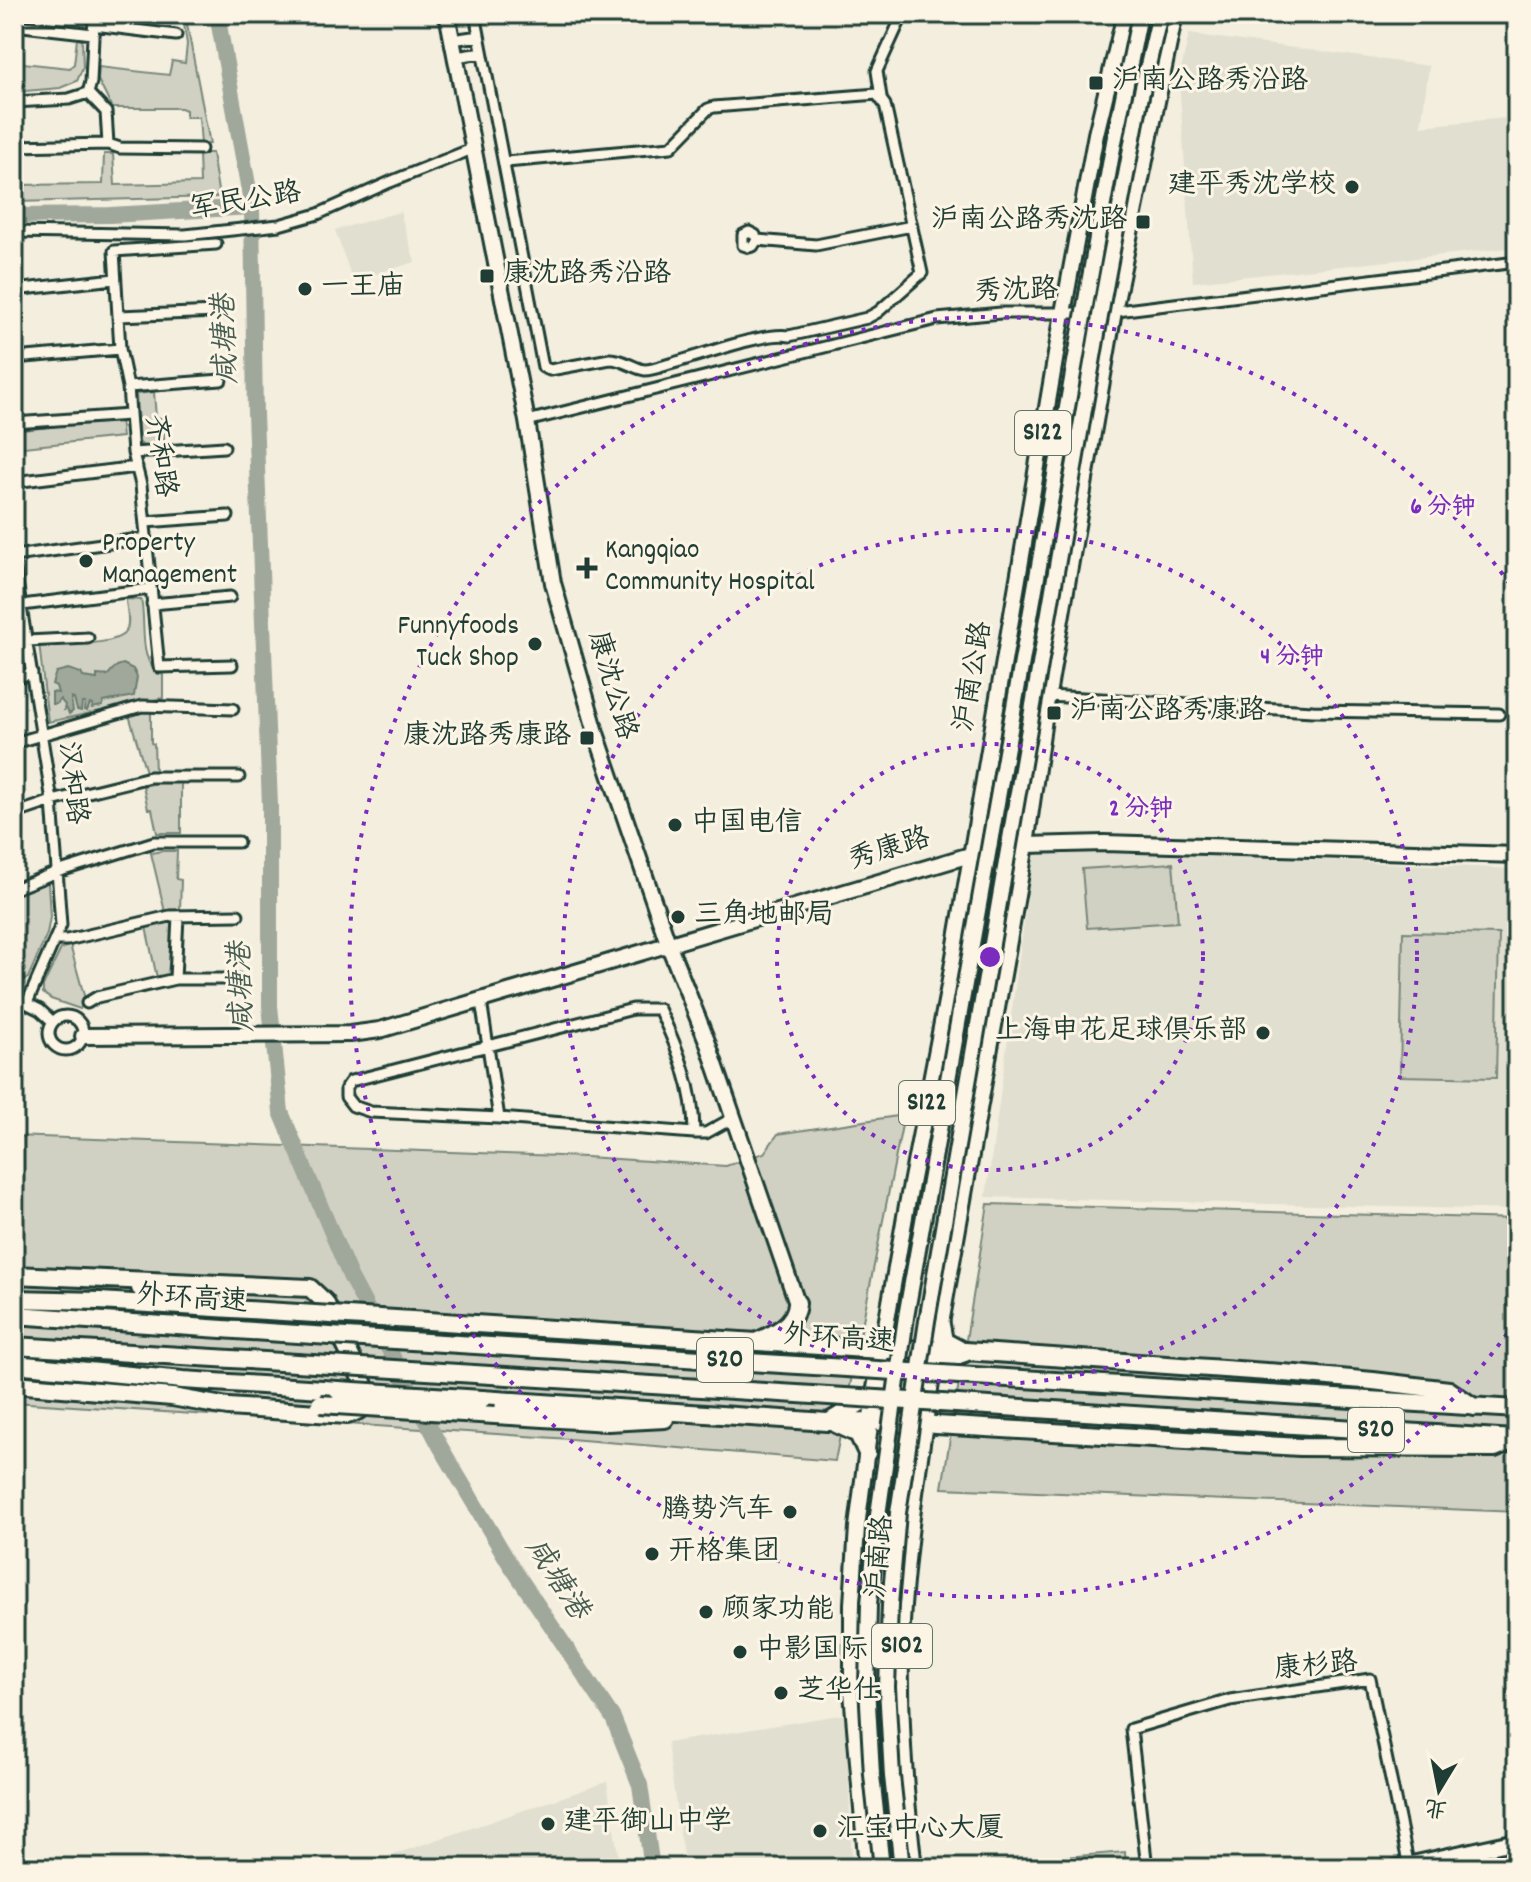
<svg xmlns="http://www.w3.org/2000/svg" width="1531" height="1882" viewBox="0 0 1531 1882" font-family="Dekko,'LXGW WenKai TC',sans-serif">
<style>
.built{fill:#e1dfd0}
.green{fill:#d0d1c2;stroke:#78877b;stroke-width:2}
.water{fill:#a0a89b;stroke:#6c7d72;stroke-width:2}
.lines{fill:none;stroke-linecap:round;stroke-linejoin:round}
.river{stroke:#a0a89b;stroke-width:16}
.street-casing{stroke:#1f3d34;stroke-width:15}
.secondary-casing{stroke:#1f3d34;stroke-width:20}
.primary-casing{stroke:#1f3d34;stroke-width:20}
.highway-casing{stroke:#1f3d34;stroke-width:22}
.street{stroke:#fcf5e5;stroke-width:9}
.secondary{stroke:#fcf5e5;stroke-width:14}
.primary{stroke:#fcf5e5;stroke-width:14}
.highway{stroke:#fcf5e5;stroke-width:16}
.primary-bridge-casing{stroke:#1f3d34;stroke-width:20;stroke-linecap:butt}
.highway-bridge-casing{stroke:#1f3d34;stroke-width:22;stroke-linecap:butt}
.primary-bridge{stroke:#fcf5e5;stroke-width:14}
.highway-bridge{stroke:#fcf5e5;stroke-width:16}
.ring{fill:none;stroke:#7b2cbf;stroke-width:4;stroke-dasharray:4 8}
.poi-dot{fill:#1f3d34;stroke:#fcf5e5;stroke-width:3}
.labels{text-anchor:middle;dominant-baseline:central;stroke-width:6;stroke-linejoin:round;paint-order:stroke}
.shield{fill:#fcf5e5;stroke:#617469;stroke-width:2}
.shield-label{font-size:26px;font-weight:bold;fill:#1f3d34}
.poi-label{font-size:28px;fill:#1f3d34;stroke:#fcf5e5;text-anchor:start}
.street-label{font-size:28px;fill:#1f3d34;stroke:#fcf5e5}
.water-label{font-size:30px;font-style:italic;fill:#465d53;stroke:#fcf5e5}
.centre{fill:#7b2cbf;stroke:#fcf5e5;stroke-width:4}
.ring-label{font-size:24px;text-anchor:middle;font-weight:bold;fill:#7b2cbf;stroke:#fcf5e5;stroke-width:6;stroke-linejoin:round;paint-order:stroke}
</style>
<rect width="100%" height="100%" fill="#f3eede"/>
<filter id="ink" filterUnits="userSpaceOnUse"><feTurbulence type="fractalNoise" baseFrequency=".0125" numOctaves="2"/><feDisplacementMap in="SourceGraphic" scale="16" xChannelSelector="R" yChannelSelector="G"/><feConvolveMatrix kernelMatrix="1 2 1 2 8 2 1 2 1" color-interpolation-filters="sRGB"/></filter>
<g filter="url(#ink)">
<!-- built -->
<path class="built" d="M1189,34L1429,66L1421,126L1517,117V247L1193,282L1179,79Z
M400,212L415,262L353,281L335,230Z
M1034,851L1247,857L1517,869V1210L986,1197Z
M846,1714L852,1863L816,1868H685L667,1743Z
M607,1782L620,1868H361L360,1866Z"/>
<!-- green -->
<path class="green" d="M173,14H185L210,144H201L199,117H186V110L181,108H112L98,80L99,67L169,75L172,61L185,63L187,44L184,24L172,21Z
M77,39L82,40L83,67L77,81L60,88L14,92V62L70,68L74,64Z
M199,153H212L219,197L14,202V185L103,184L104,154H113L115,185L200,183Z
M154,392L156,418H164V445L143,446L139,442L136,394Z
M120,419L122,437L14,448V431Z
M126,599L141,600C147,623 136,664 163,675V698L48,722L39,643C56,643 116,648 126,631C131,623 126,608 126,599Z
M142,710L151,711V743L154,744L155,772H146L129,715Z
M157,783H181V833H157L152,809H148L143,786Z
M162,851H177L176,879L181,880L180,911L165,912L151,853Z
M1173,863L1178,922L1087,928L1082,869Z
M48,882L50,917L47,934L28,978L17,984L14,983V894Z
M173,921L168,975L157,978L146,927Z
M1403,932L1499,934L1496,1078L1400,1076Z
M70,945L85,999L80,1009L51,999L43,993V986L61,949Z
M904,1115L835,1461L570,1439L14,1402V1136L586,1157L726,1166L764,1153L778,1134Z
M988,1204L1517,1219V1512L942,1488Z
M1125,1852L1126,1868L944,1867Z"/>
<!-- water -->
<path class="water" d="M123,664L133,669L137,677L134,696L104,702L102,706L92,708L93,705L90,704L87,711L84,710L85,703H82L81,711L77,710L74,699L71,698L73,711L69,714L67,709L64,710L65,705L60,699L56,704H52V692L58,693L56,686L52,684L56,672L68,669L81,673L83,677L97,679V675C113,677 106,673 117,666Z"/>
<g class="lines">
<!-- river -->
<path class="river" d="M217,14L252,207L255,414L270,806V1006L281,1112L350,1276L440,1446L508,1561L613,1718L640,1785L652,1868
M14,216L110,215L252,207"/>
<defs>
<path id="street" d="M475,14L543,367L550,370L610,359C624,359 634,369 645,370C652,370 663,366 670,364C697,357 765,331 789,336L867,318L878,312L922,273L885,105L877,94L714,107L708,109L671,147L506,162
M14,25L93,34
M94,25L176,35
M452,40L479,36
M455,57L482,53
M88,93L106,112L108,144
M881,97L877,71L903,14
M14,102L69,99L88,93L91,82L94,14
M14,146L108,144L120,148L201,149
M14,232L185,235L279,225L318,214L390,182L472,149
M757,240L753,246L749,247L743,245V235L749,232L755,235L757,240L816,245L912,226
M216,244L114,251L120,349L128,387L133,453L141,485L159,667L232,665
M14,290L115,279
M1109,312L1517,262
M119,316L217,312
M14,358L120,349
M128,387L221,380
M527,421L937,319L1001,313H1087
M14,423L129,415
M133,453L224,447
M14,482L137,467
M145,522L228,516
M14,556L146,538
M14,563L52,801L61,925L27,1003
M152,604L230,597
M14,606L150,589
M27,641L88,638
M14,678L32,673
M1048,696L1313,711L1499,714
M14,743L142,706L233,709
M14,814L52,801L150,777H239
M14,889L57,872L154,842H238
M56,940H67L170,916L238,915
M175,979L178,916
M14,997L40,1010L53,1022
M481,1001L499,1118
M87,1003L97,997L175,979H237
M49 1033a17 17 0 1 1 34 0a17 17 0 1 1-34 0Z
M694,1133L499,1118L371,1112L353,1106L346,1097V1088L351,1081L633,1009H659C678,1049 694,1088 694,1133H706L733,1118
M1147,1868L1131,1729L1230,1700L1370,1679L1409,1867"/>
<path id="secondary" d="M447,14L527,421L553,583L597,736L669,946L707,1041L797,1303
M83,1036L350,1034L380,1030L970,855L1026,845L1104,843L1517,855
M1394,1868L1517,1841"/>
<path id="primary" d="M939,1335L1026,845L1045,712L1114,311L1175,14
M867,1868L852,1692V1604L857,1527L874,1394L907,1205L949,986L1063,313L1096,134L1125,14
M914,1868C904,1781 897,1693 903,1606C909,1524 922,1443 934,1363"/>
<path id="highway" d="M14,1275L310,1288L325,1302L367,1391C367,1406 361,1411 347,1415L228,1407L172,1397L14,1384
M140,1288L208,1298
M14,1299L99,1301L299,1313
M14,1315L282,1333
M444,1322L881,1350L937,1349L1296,1374L1373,1381L1449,1390L1474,1407
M941,1325L944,1341L959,1349
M758,1341C774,1334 796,1324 797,1303
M14,1346L297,1363
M14,1364L183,1380L338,1390
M1168,1388L1517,1409
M482,1399L827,1422L870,1421L1300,1447L1495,1448L1516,1439
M495,1415L608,1422L665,1419
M1166,1417L1515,1439
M832,1420L908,1374
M870,1421C892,1397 934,1363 965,1353
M836,1424L858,1434L867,1453"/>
</defs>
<!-- street casing -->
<use href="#street" class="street-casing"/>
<!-- secondary casing -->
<use href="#secondary" class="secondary-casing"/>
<!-- primary casing -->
<use href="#primary" class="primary-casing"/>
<!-- highway casing -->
<use href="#highway" class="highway-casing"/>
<!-- street -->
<use href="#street" class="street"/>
<!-- secondary -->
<use href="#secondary" class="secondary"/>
<!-- primary -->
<use href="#primary" class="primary"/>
<!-- highway -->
<use href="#highway" class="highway"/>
<defs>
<path id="primary-bridge" d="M882,1868L872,1775L867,1686L869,1604L878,1515L906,1317L1114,142L1140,14
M902,1868L892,1776L887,1687L890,1605L898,1513L927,1321L1103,299L1140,100L1160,14"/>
<path id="highway-bridge" d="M299,1313L444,1322
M282,1333L1168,1388
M297,1363L1166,1417
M338,1390L482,1399
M320,1404L495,1415"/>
</defs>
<!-- primary-bridge casing -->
<use href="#primary-bridge" class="primary-bridge-casing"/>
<!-- highway-bridge casing -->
<use href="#highway-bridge" class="highway-bridge-casing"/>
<!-- primary-bridge -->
<use href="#primary-bridge" class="primary-bridge"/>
<!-- highway-bridge -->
<use href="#highway-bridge" class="highway-bridge"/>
</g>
</g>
<!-- distance rings -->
<g class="ring">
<circle cx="990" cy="957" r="213"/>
<circle cx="990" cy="957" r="427"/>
<path d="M1514 1324A640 640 0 1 1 1514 590"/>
</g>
<!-- markers -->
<g class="poi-dot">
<rect x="1088" y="75" width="16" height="16" rx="4"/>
<circle cx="1352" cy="187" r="8"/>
<rect x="1135" y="214" width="16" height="16" rx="4"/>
<rect x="479" y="268" width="16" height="16" rx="4"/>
<circle cx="305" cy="289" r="8"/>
<circle cx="86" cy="561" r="8"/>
<path d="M583 556h8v8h8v8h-8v8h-8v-8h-8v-8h8z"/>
<circle cx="535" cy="644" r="8"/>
<rect x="1046" y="705" width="16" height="16" rx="4"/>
<rect x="579" y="730" width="16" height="16" rx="4"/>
<circle cx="675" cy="825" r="8"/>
<circle cx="678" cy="917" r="8"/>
<circle cx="1263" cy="1033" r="8"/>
<circle cx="790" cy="1512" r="8"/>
<circle cx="652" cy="1554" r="8"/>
<circle cx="706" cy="1612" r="8"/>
<circle cx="740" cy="1652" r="8"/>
<circle cx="781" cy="1693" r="8"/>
<circle cx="548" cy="1824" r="8"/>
<circle cx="820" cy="1831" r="8"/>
</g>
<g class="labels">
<!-- shield labels -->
<g class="shield">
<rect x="1015" y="411" width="56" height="44" rx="6"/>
<rect x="899" y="1081" width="56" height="44" rx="6"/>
<rect x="697" y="1338" width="56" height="44" rx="6"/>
<rect x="1348" y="1408" width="56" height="44" rx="6"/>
<rect x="872" y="1624" width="60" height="44" rx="6"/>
</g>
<g class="shield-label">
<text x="1043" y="433">S122</text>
<text x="927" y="1103">S122</text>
<text x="725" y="1360">S20</text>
<text x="1376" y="1430">S20</text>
<text x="902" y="1646">S102</text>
</g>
<!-- poi labels -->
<g class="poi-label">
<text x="1112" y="83">沪南公路秀沿路</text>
<text x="1336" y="187" text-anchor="end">建平秀沈学校</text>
<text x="1127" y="222" text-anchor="end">沪南公路秀沈路</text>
<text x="503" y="276">康沈路秀沿路</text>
<text x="321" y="289">一王庙</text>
<text x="102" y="545">Property<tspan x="102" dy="32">Management</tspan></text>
<text x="605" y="552">Kangqiao<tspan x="605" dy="32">Community Hospital</tspan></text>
<text x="519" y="628" text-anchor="end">Funnyfoods<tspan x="519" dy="32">Tuck Shop</tspan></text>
<text x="1070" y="713">沪南公路秀康路</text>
<text x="571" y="738" text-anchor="end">康沈路秀康路</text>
<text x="691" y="825">中国电信</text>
<text x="694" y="917">三角地邮局</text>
<text x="1247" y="1033" text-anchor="end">上海申花足球俱乐部</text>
<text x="774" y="1512" text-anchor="end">腾势汽车</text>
<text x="668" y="1554">开格集团</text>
<text x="722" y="1612">顾家功能</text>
<text x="756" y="1652">中影国际</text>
<text x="797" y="1693">芝华仕</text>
<text x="564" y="1824">建平御山中学</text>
<text x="836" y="1831">汇宝中心大厦</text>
</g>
<!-- street labels -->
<g class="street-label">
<text transform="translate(246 203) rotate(-9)">军民公路</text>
<text transform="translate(1016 293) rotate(-2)">秀沈路</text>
<text transform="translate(158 456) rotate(82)">齐和路</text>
<text transform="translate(975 677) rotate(-80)">沪南公路</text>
<text transform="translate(610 686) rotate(74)">康沈公路</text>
<text transform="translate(70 783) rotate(83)">汉和路</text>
<text transform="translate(890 851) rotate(-17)">秀康路</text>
<text transform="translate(192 1301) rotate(4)">外环高速</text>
<text transform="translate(839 1341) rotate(4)">外环高速</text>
<text transform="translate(882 1557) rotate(-85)">沪南路</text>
<text transform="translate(1316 1668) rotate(-5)">康杉路</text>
</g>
<!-- water labels -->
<g class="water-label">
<text transform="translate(228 339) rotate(-92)">咸塘港</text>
<text transform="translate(244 987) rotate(-92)">咸塘港</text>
<text transform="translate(555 1580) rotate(57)">咸塘港</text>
</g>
</g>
<circle cx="990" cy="957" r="12" class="centre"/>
<g class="ring-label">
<text x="1443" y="513">6 分钟</text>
<text x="1292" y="663">4 分钟</text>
<text x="1141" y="815">2 分钟</text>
</g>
<!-- margin -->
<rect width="1531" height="1882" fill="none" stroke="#fcf5e5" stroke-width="48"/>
<rect x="24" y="24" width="1483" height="1834" fill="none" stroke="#1f3d34" stroke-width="3" filter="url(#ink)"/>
<!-- north arrow -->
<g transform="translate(1439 1790) rotate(190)" stroke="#fcf5e5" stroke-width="6" paint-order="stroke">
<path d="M0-6L14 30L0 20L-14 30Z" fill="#1f3d34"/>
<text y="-12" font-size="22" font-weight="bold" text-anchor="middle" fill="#1f3d34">北</text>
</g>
</svg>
